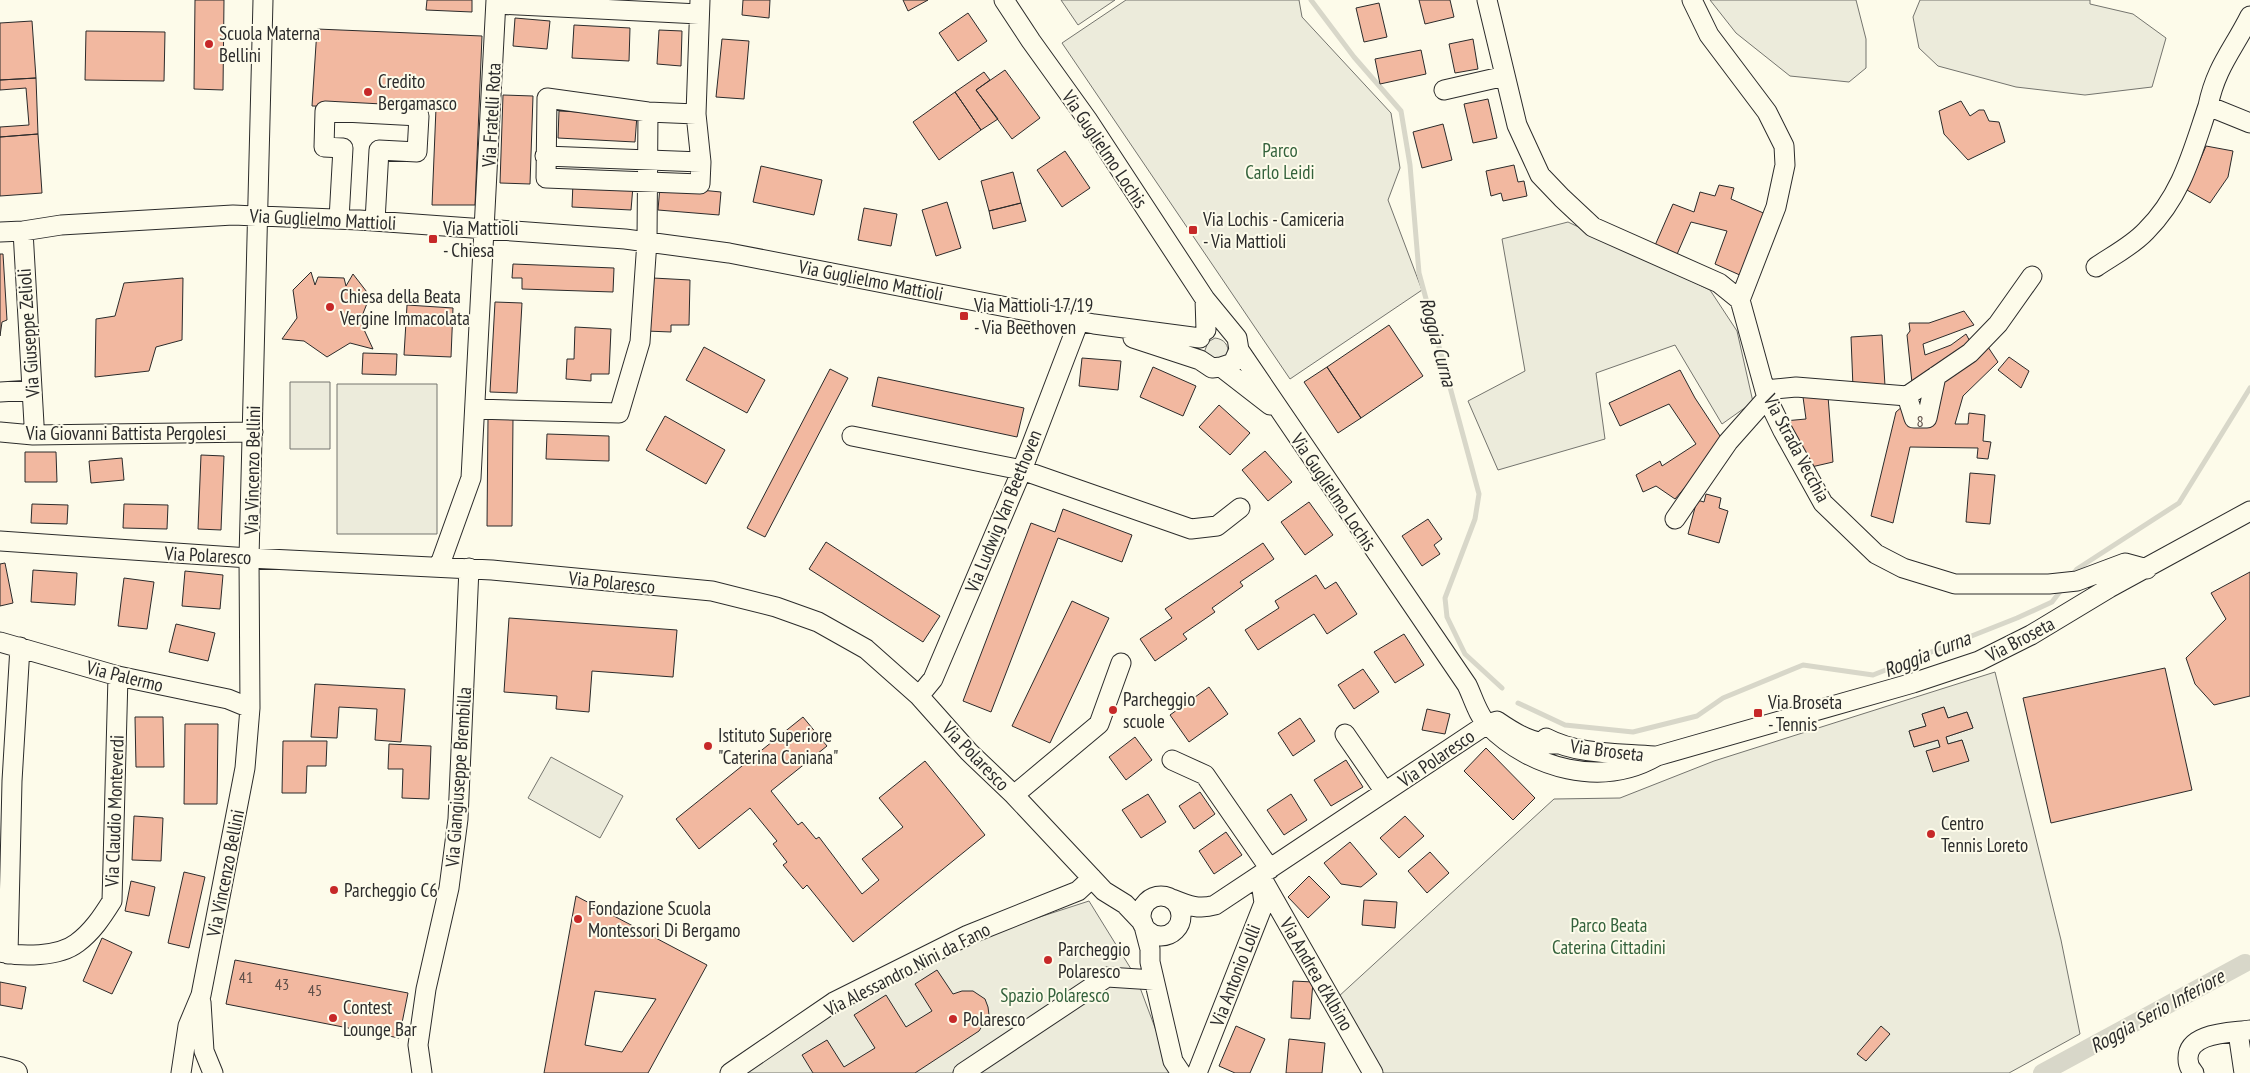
<svg xmlns="http://www.w3.org/2000/svg" width="2250" height="1073" viewBox="0 0 2250 1073" font-family="'PT Sans Narrow',sans-serif">
<style>
.green{fill:#ecebdb;stroke:#74746e;fill-rule:evenodd}
.lines{fill:none;stroke-linecap:round;stroke-linejoin:round}
.stream{stroke:#d8d7c9;stroke-width:5}
.canal{stroke:#d8d7c9;stroke-width:18}
.building{fill:#f2b8a0;stroke:#2b2b2b;fill-rule:evenodd}
.minor-casing{stroke:#2b2b2b;stroke-width:21}
.major-casing{stroke:#2b2b2b;stroke-width:26}
.minor{stroke:#fdfbea;stroke-width:19}
.major{stroke:#fdfbea;stroke-width:24}
.poi-dot{fill:#c62828;stroke:#fdfbea;stroke-width:2}
.labels{text-anchor:middle;dominant-baseline:central;stroke-width:4;stroke-linejoin:round;paint-order:stroke}
.number-label{font-size:16px;fill:#5d4e48}
.poi-label{font-size:19px;fill:#2b2b2b;stroke:#fdfbea;text-anchor:start}
.street-label{font-size:19px;fill:#2b2b2b;stroke:#fdfbea}
.park-label{font-size:19px;fill:#34623c;stroke:#fdfbea}
.water-label{font-size:20px;font-style:italic;fill:#2b2b2b;stroke:#fdfbea}
</style>
<rect width="100%" height="100%" fill="#fdfbea"/>
<!-- green -->
<path class="green" d="M1061,0H1115L1078,25Z
M1126,0H1299L1302,17L1391,113L1400,168L1388,200L1422,290L1290,379L1062,43Z
M1710,0H1856L1866,39V68L1849,82L1790,76L1736,33Z
M1920,0H2090V4L2133,14L2166,38L2152,87L2085,95L2016,87L1938,66L1919,48L1913,17Z
M1568,222L1710,290L1737,331L1753,402L1722,424L1675,345L1596,373L1605,439L1498,470L1468,401L1525,371L1502,239Z
M1215,338C1224,339 1229,345 1228,354L1220,362L1204,353L1208,342Z
M290,382H330V449H290Z
M337,384H437V534H337Z
M1995,672L2061,940L2080,1034L2009,1073H1381L1338,997L1554,799L1620,798L1714,761ZM1944,707L1948,718L1967,712L1973,728L1946,737L1948,744L1962,740L1968,761L1940,747L1938,740L1914,747L1909,731L1926,726L1922,714Z
M551,757L623,796L600,838L528,798Z
M1089,901L1136,977L1172,1073H740L832,1014L972,939Z"/>
<g class="lines">
<!-- stream -->
<path class="stream" d="M1311,0L1354,57L1401,111L1410,165L1419,273L1479,494L1475,519L1445,598L1447,617L1465,654L1502,688
M2072,576L2077,569L2179,503L2250,388
M1518,703L1565,725L1633,732L1697,716L1723,698L1803,665L1873,675L2017,618L2052,602L2062,589"/>
<!-- canal -->
<path class="canal" d="M2042,1073L2245,963"/>
</g>
<!-- building -->
<path class="building" d="M195,0H224L223,90L194,89Z
M427,0H472V12L426,10Z
M743,0H770L769,18L742,15Z
M903,0H928L908,11Z
M1419,0H1450L1454,17L1425,24Z
M1379,3L1387,37L1364,42L1356,8Z
M968,13L987,41L958,61L939,33Z
M515,18L550,21L547,49L513,46Z
M32,21L36,78L0,80V23Z
M574,25L630,28L629,61L572,58Z
M317,29L482,36L475,205H432L436,108L312,106Z
M659,30L682,31L681,66L657,64Z
M86,31L165,32L164,81L85,80Z
M722,39L749,41L744,99L716,97Z
M1473,39L1478,69L1455,73L1449,44Z
M1421,50L1426,74L1380,84L1375,59Z
M1005,70L1040,118L1012,139L976,90Z
M984,72L990,80L976,90L998,119L981,130L955,92Z
M36,78L38,134L0,137V127L29,125L26,88L0,90V80Z
M955,92L981,130L939,160L913,122Z
M503,95L533,96L530,184L500,183Z
M1488,99L1497,138L1473,143L1464,104Z
M1961,101L1970,116L1979,110H1984L1989,121L1999,122L2005,142L1968,160L1944,134L1939,111Z
M559,111L637,115L635,142L558,138Z
M1443,124L1452,160L1422,168L1413,132Z
M38,134L42,193L0,196V137Z
M2206,146L2233,151L2228,177L2210,203L2187,190Z
M1065,151L1090,188L1062,207L1037,170Z
M1514,165L1518,182L1524,181L1527,196L1503,201L1501,193L1491,196L1486,171Z
M761,166L822,180L814,215L753,202Z
M1013,172L1021,203L989,211L981,181Z
M573,182L633,186L631,210L572,207Z
M1719,185L1734,188L1731,199L1768,215L1742,276L1715,264L1727,231L1691,222L1675,259L1653,250L1673,204L1694,212L1700,192L1715,196Z
M660,186L721,192L719,215L658,210Z
M947,202L961,248L936,256L922,210Z
M1021,203L1026,221L993,229L989,211Z
M864,208L897,214L891,246L858,240Z
M0,254H3L7,320L2,322L0,336Z
M513,264L614,268L613,292L522,289V278H512Z
M311,272L315,285L318,277L344,278L346,286L353,274L370,296L360,321L373,349L350,343L327,357L304,341L282,339L297,318L293,290Z
M183,278L182,340L156,347L149,371L95,377L96,319L115,316L124,283Z
M653,278L690,280L689,325H671V332L646,331L647,307L652,308Z
M495,302L522,303L517,393L490,392Z
M407,305L453,308L451,357L404,355Z
M1964,311L1974,325L1923,344L1925,355L1951,345L1966,334L1974,349L1912,383L1907,335L1910,331L1909,323H1929Z
M1389,325L1423,376L1361,418L1327,367Z
M575,327L611,329L609,374H591V381L566,379L567,359H574Z
M1882,335L1885,386L1853,388L1851,337Z
M1986,344L1998,362L1963,396L1955,424H1968L1969,413L1985,415L1983,441L1991,442L1988,459L1977,458L1978,448L1910,447L1893,523L1871,516L1896,412L1903,406L1933,408L1942,381Z
M704,347L765,380L747,413L686,380Z
M363,353L397,354L396,375L362,374Z
M2009,357L2029,371L2021,388L1998,370Z
M1082,358L1121,361L1118,390L1079,386Z
M1153,367L1196,386L1183,416L1140,397Z
M1327,367L1361,418L1338,433L1304,382Z
M830,369L848,378L765,537L747,528Z
M1680,370L1695,398L1724,442L1675,499L1656,486L1643,492L1636,475L1660,461L1662,466L1696,444L1669,404L1620,426L1609,403Z
M878,377L1024,408L1017,437L872,406Z
M1828,396L1833,462L1807,468L1784,421L1806,419L1803,397Z
M1219,405L1250,433L1230,455L1199,427Z
M665,416L725,450L706,484L646,450Z
M488,418H513L512,526H487Z
M547,434L609,436V461L546,459Z
M1265,451L1292,482L1268,501L1242,470Z
M25,452H56L57,482H25Z
M201,455L224,456L221,530L198,529Z
M122,458L124,480L91,483L89,461Z
M1970,473L1995,475L1990,524L1966,522Z
M1706,494L1721,498L1719,508L1728,511L1719,543L1688,534L1697,500L1704,502Z
M1309,502L1333,535L1305,555L1281,522Z
M32,504L68,505L67,524L31,523Z
M124,504L168,505L167,529L123,528Z
M1063,509L1132,535L1122,562L1058,538L991,712L963,701L1031,523L1055,532Z
M1428,519L1442,539L1434,545L1440,554L1422,566L1402,536Z
M826,542L940,616L923,642L809,569Z
M1263,543L1274,559L1240,582L1243,586L1212,608L1215,612L1183,634L1187,639L1155,661L1140,639L1172,618L1165,609Z
M5,563L13,603L0,606V564Z
M33,570L77,573L75,605L31,602Z
M185,571L223,575L220,609L182,606Z
M2250,572V696L2214,705L2195,684L2186,658L2226,619L2211,593Z
M1316,575L1325,589L1336,582L1357,614L1327,634L1314,614L1258,650L1245,630L1279,608L1275,601Z
M124,578L154,582L147,629L118,626Z
M1072,601L1109,618L1050,743L1012,726Z
M509,618L677,630L673,677L592,671L589,712L556,709L557,696L504,692Z
M176,624L215,633L208,661L169,652Z
M1404,634L1424,665L1395,683L1374,652Z
M2165,668L2192,790L2051,823L2023,698Z
M1363,669L1379,692L1354,709L1338,685Z
M315,684L405,689L401,742L375,740L377,709L339,707L337,738L311,737Z
M1209,687L1228,714L1189,742L1170,715Z
M1944,707L1948,718L1967,712L1973,728L1946,737L1948,744L1962,740L1969,761L1933,772L1926,751L1940,747L1938,740L1914,747L1909,731L1926,726L1922,714Z
M1427,709L1450,714L1445,734L1422,730Z
M135,717H163L164,767H136Z
M803,717L827,746L771,791L798,825L802,822L816,839L819,837L862,894L879,880L862,859L903,827L879,798L925,761L985,835L853,942L807,885L803,889L783,865L787,862L773,844L777,841L750,808L699,849L676,819Z
M1300,718L1315,741L1293,756L1278,733Z
M185,724H218L217,804H184Z
M1135,737L1152,760L1126,780L1109,757Z
M283,741H327L326,766H307L306,793H282Z
M389,744L431,746L429,799L402,798L403,769H388Z
M1486,748L1535,798L1513,820L1464,771Z
M1346,760L1363,787L1331,806L1314,780Z
M1200,792L1215,814L1194,829L1179,806Z
M1148,794L1166,822L1141,838L1122,810Z
M1291,794L1307,820L1284,835L1267,810Z
M134,816L163,818L161,861L132,860Z
M1405,816L1424,836L1399,858L1380,838Z
M1226,832L1242,855L1214,874L1199,851Z
M1350,842L1377,874L1361,887L1341,884L1324,863Z
M1430,852L1449,873L1427,893L1408,871Z
M184,872L205,877L189,948L168,943Z
M1309,876L1330,897L1308,918L1288,897Z
M131,881L155,887L149,916L125,911Z
M576,896L707,965L648,1073H544ZM595,991L656,999L622,1052L585,1045Z
M1364,900L1397,902L1395,928L1362,925Z
M102,938L132,952L112,994L83,981Z
M235,960L408,993L399,1038L226,1004Z
M937,970L953,994L962,991H973L985,999L988,1007L989,1015L979,1031L915,1073H813L802,1055L827,1040L844,1067L875,1048L854,1015L886,995L906,1027L932,1011L915,984Z
M1293,981L1313,982L1310,1019L1291,1018Z
M0,982L26,987L22,1009L0,1005Z
M1236,1026L1265,1039L1250,1073H1235L1219,1066Z
M1881,1026L1890,1034L1866,1061L1857,1054Z
M1289,1039L1325,1043L1322,1073H1286Z"/>
<g class="lines">
<defs>
<path id="minor" d="M1004,0L1031,41L1087,119L1205,299L1237,338L1239,350L1467,685C1473,697 1478,716 1488,725C1531,769 1602,788 1657,756L1913,683L1979,661L2031,635L2109,588L2250,511
M1487,0L1517,125L1540,175L1562,198L1593,227L1719,283L1740,300L1767,398L1783,431L1823,503L1876,554L1903,568L1955,584H2049L2077,581L2125,563L2147,569
M1692,0L1709,35L1767,112L1784,146L1785,165L1776,207L1740,300
M496,4L699,14
M2250,16C2233,50 2216,67 2208,106L2250,123
M1444,90L1505,76
M696,114L648,112L547,98L546,178L700,184L701,162
M545,156L701,162L696,114L700,0
M339,219L343,148L324,147L325,111L419,116L417,152L379,150L375,221
M23,231L34,424L33,435
M0,232L23,231L61,225L233,215L359,220L625,239L729,253L1094,324L1200,338
M2096,267C2112,256 2132,246 2146,231C2182,195 2192,153 2208,106
M1205,299L1206,330
M1133,338L1200,360L1212,368L1221,367L1233,363L1239,350
M1221,367L1270,405
M1765,390L1796,387L1907,396L1970,353L1998,324L2032,276
M0,392L32,390
M1907,396L1914,418H1927L1936,376
M475,409L619,413L640,342L647,241L648,112
M0,432L33,435L253,432
M852,436L1022,470L1191,529L1217,526L1240,508
M1675,519L1728,442L1767,398
M0,541L249,558L492,570L712,591L776,607L818,622L866,649L919,696L969,752L1014,795L1104,891L1125,904L1143,923
M439,567L471,478L496,0
M0,642L118,676L228,699L250,708
M919,696L933,679L1022,470L1079,321
M1345,734L1385,792
M1546,738C1578,755 1619,753 1654,756
M1172,760L1205,775L1270,869
M1014,795L1099,724L1121,663
M1260,875L1373,1073
M1141 916a20 20 0 1 1 40 0a20 20 0 1 1-40 0Z
M1172,899C1187,905 1198,910 1215,905L1487,724L1497,721C1516,734 1534,745 1557,744
M1144,926L1150,949V962L1173,1061L1181,1073
M0,952C21,957 59,957 77,943C92,932 102,917 112,901L118,676
M8,954L12,781L20,647
M201,1002L204,1051L213,1073
M2238,1032L2244,1073
M181,1073L188,1026L201,995L245,768L250,708L249,558L263,0
M422,1073L418,1045L426,989L449,888L458,819L469,568
M730,1073L834,1002L968,935L1078,891L1092,878
M963,1073L1107,977L1154,980
M1197,1073L1264,903L1261,882
M2194,1073C2190,1069 2188,1065 2188,1059C2187,1032 2231,1033 2250,1030"/>
<path id="major" d="M0,1069L15,1073"/>
</defs>
<!-- minor casing -->
<use href="#minor" class="minor-casing"/>
<!-- major casing -->
<use href="#major" class="major-casing"/>
<!-- minor -->
<use href="#minor" class="minor"/>
<!-- major -->
<use href="#major" class="major"/>
</g>
<!-- markers -->
<g class="poi-dot">
<circle cx="209" cy="44" r="5"/>
<circle cx="368" cy="92" r="5"/>
<rect x="1188" y="225" width="10" height="10" rx="2.5"/>
<rect x="428" y="234" width="10" height="10" rx="2.5"/>
<circle cx="330" cy="307" r="5"/>
<rect x="959" y="311" width="10" height="10" rx="2.5"/>
<circle cx="1113" cy="710" r="5"/>
<rect x="1753" y="708" width="10" height="10" rx="2.5"/>
<circle cx="708" cy="746" r="5"/>
<circle cx="1931" cy="834" r="5"/>
<circle cx="334" cy="890" r="5"/>
<circle cx="578" cy="919" r="5"/>
<circle cx="1048" cy="960" r="5"/>
<circle cx="333" cy="1018" r="5"/>
<circle cx="953" cy="1019" r="5"/>
</g>
<g class="labels">
<!-- number labels -->
<g class="number-label">
<text x="1920" y="421">8</text>
<text x="246" y="977">41</text>
<text x="282" y="984">43</text>
<text x="315" y="990">45</text>
</g>
<!-- poi labels -->
<g class="poi-label">
<text x="219" y="33">Scuola Materna<tspan x="219" dy="22">Bellini</tspan></text>
<text x="378" y="81">Credito<tspan x="378" dy="22">Bergamasco</tspan></text>
<text x="1203" y="219">Via Lochis - Camiceria<tspan x="1203" dy="22">- Via Mattioli</tspan></text>
<text x="443" y="228">Via Mattioli<tspan x="443" dy="22">- Chiesa</tspan></text>
<text x="340" y="296">Chiesa della Beata<tspan x="340" dy="22">Vergine Immacolata</tspan></text>
<text x="974" y="305">Via Mattioli 17/19<tspan x="974" dy="22">- Via Beethoven</tspan></text>
<text x="1123" y="699">Parcheggio<tspan x="1123" dy="22">scuole</tspan></text>
<text x="1768" y="702">Via Broseta<tspan x="1768" dy="22">- Tennis</tspan></text>
<text x="718" y="735">Istituto Superiore<tspan x="718" dy="22">"Caterina Caniana"</tspan></text>
<text x="1941" y="823">Centro<tspan x="1941" dy="22">Tennis Loreto</tspan></text>
<text x="344" y="890">Parcheggio C6</text>
<text x="588" y="908">Fondazione Scuola<tspan x="588" dy="22">Montessori Di Bergamo</tspan></text>
<text x="1058" y="949">Parcheggio<tspan x="1058" dy="22">Polaresco</tspan></text>
<text x="343" y="1007">Contest<tspan x="343" dy="22">Lounge Bar</tspan></text>
<text x="963" y="1019">Polaresco</text>
</g>
<!-- street labels -->
<g class="street-label">
<text transform="translate(491 115) rotate(-87)">Via Fratelli Rota</text>
<text transform="translate(1105 149) rotate(56)">Via Guglielmo Lochis</text>
<text transform="translate(323 219) rotate(3)">Via Guglielmo Mattioli</text>
<text transform="translate(871 280) rotate(11)">Via Guglielmo Mattioli</text>
<text transform="translate(28 333) rotate(-94)">Via Giuseppe Zelioli</text>
<text x="126" y="433">Via Giovanni Battista Pergolesi</text>
<text transform="translate(1797 448) rotate(62)">Via Strada Vecchia</text>
<text transform="translate(252 470) rotate(-89)">Via Vincenzo Bellini</text>
<text transform="translate(1334 492) rotate(56)">Via Guglielmo Lochis</text>
<text transform="translate(1003 511) rotate(-68)">Via Ludwig Van Beethoven</text>
<text transform="translate(208 555) rotate(3)">Via Polaresco</text>
<text transform="translate(612 582) rotate(6)">Via Polaresco</text>
<text transform="translate(2020 639) rotate(-28)">Via Broseta</text>
<text transform="translate(125 676) rotate(14)">Via Palermo</text>
<text transform="translate(1607 750) rotate(7)">Via Broseta</text>
<text transform="translate(976 756) rotate(46)">Via Polaresco</text>
<text transform="translate(1436 758) rotate(-34)">Via Polaresco</text>
<text transform="translate(458 777) rotate(-86)">Via Giangiuseppe Brembilla</text>
<text transform="translate(114 811) rotate(-88)">Via Claudio Monteverdi</text>
<text transform="translate(225 873) rotate(-79)">Via Vincenzo Bellini</text>
<text transform="translate(907 969) rotate(-27)">Via Alessandro Nini da Fano</text>
<text transform="translate(1317 974) rotate(60)">Via Andrea d'Albino</text>
<text transform="translate(1235 975) rotate(-69)">Via Antonio Lolli</text>
</g>
<!-- park labels -->
<g class="park-label">
<text x="1280" y="150">Parco<tspan x="1280" dy="22">Carlo Leidi</tspan></text>
<text x="1609" y="925">Parco Beata<tspan x="1609" dy="22">Caterina Cittadini</tspan></text>
<text x="1055" y="995">Spazio Polaresco</text>
</g>
<!-- water labels -->
<g class="water-label">
<text transform="translate(1438 342) rotate(75)">Roggia Curna</text>
<text transform="translate(1927 654) rotate(-22)">Roggia Curna</text>
<text transform="translate(2157 1011) rotate(-29)">Roggia Serio Inferiore</text>
</g>
</g>
</svg>
